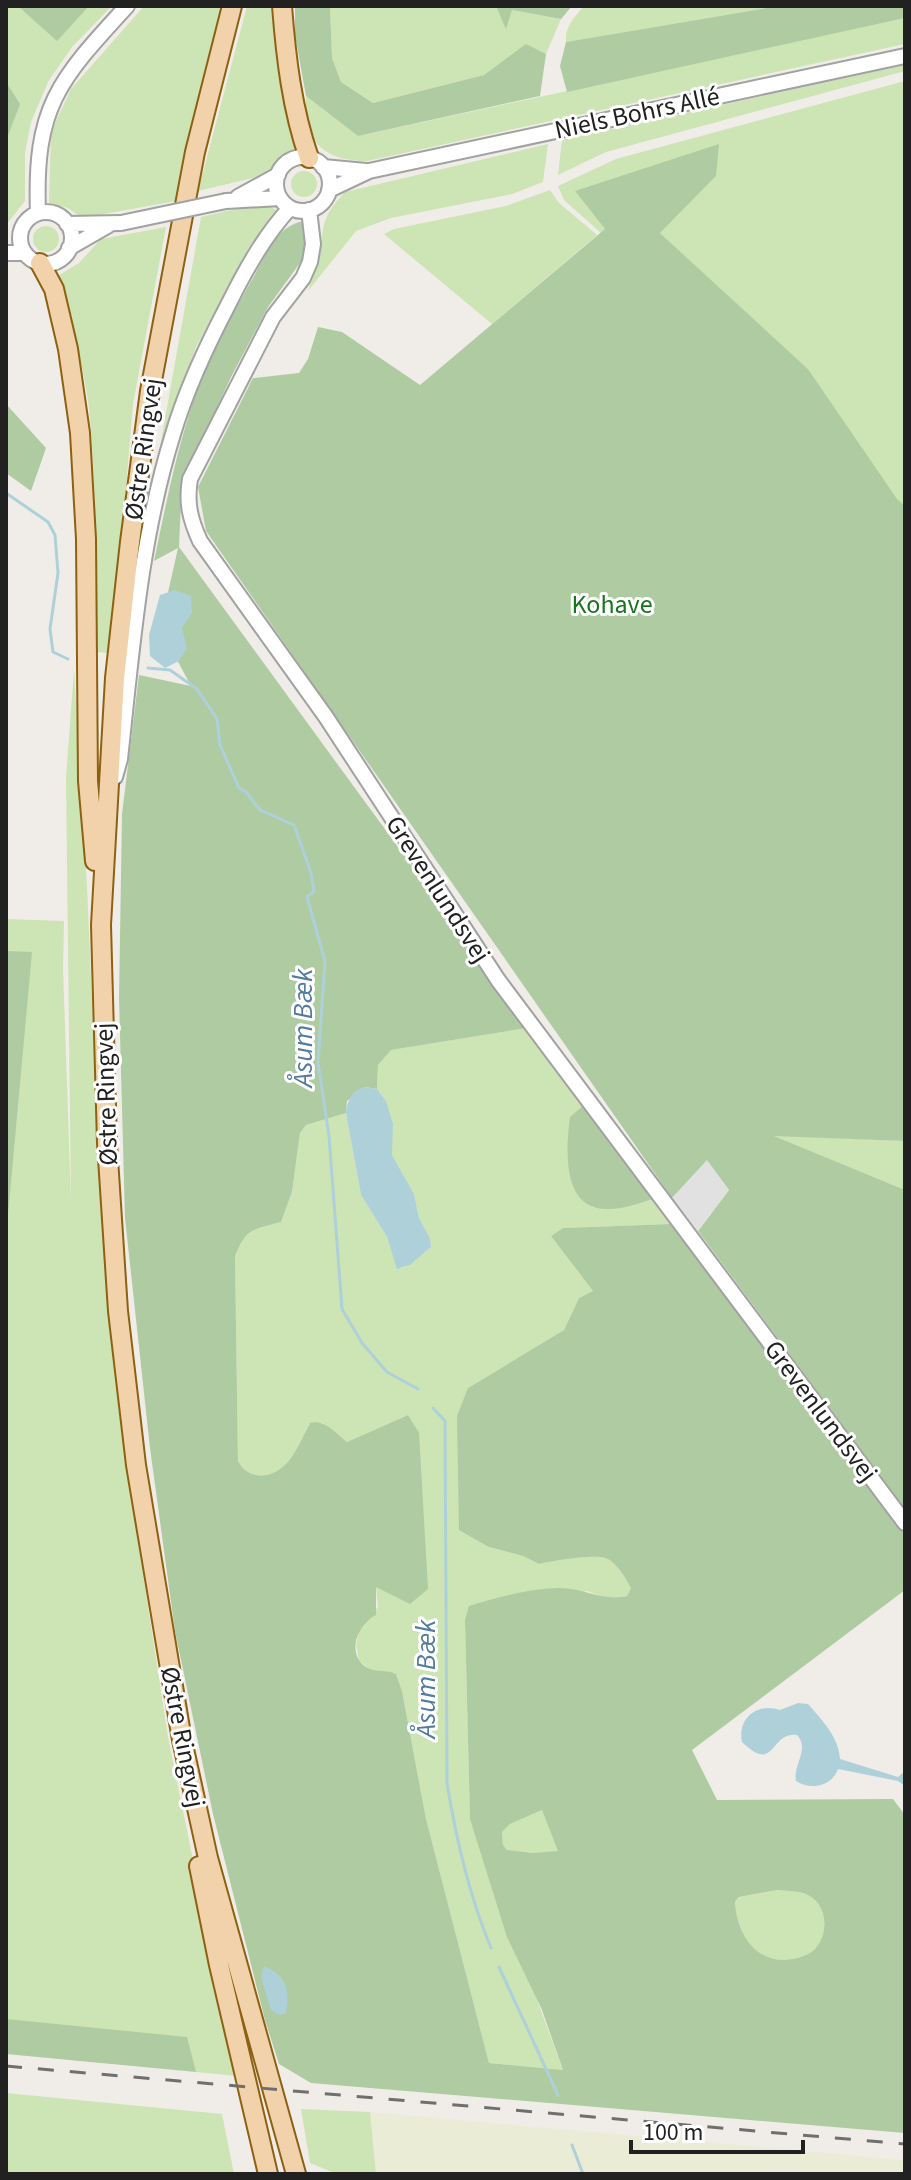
<svg xmlns="http://www.w3.org/2000/svg" width="911" height="2180" viewBox="0 0 911 2180" font-family="'Source Sans 3',sans-serif">
<style>
.farmland{fill:#ebecd6}
.grass{fill:#cde4b4}
.forest{fill:#afcba2;fill-rule:evenodd}
.parking{fill:#e1e1e1}
.water{fill:#aed0d9}
.lines{fill:none;stroke-linecap:round;stroke-linejoin:round}
.stream{stroke:#aed0d9;stroke-width:3}
.minor-casing{stroke:#a2a2a2;stroke-width:18}
.major-casing{stroke:#8d6111;stroke-width:22}
.minor{stroke:#fff;stroke-width:14}
.major{stroke:#f2d2ab;stroke-width:18}
.rail{stroke:#6f6f6f;stroke-width:3;stroke-dasharray:16 16;stroke-linecap:butt}
.minor-bridge-casing{stroke:#a2a2a2;stroke-width:18;stroke-linecap:butt}
.minor-bridge{stroke:#fff;stroke-width:14}
.labels{text-anchor:middle;dominant-baseline:central;stroke-width:6;stroke-linejoin:round;paint-order:stroke}
.street-label{font-size:26px;fill:#212121;stroke:#fff}
.park-label{font-size:26px;fill:#18751e;stroke:#fff}
.water-label{font-size:28px;font-style:italic;fill:#537aa0;stroke:#fff}
</style>
<rect width="100%" height="100%" fill="#f0ede8"/>
<!-- farmland -->
<path class="farmland" d="M370,2112L905,2160V2174H376Z"/>
<!-- grass -->
<path class="grass" d="M6,6H112L73,46L49,80L31,122L25,153V201L6,225Z
M144,6H227L176,201L82,218L68,208L49,203L51,132L71,89Z
M247,6H271L279,72L295,152L257,177L198,191Z
M330,6H496L506,27L512,10L561,19L546,54L526,45L484,75L373,103L341,82L332,58Z
M584,6H778L566,42C564,28 575,16 584,6Z
M905,18V44L367,161C322,160 304,142 306,96L358,136Z
M905,65V71L606,152L558,175L562,140Z
M905,81V506L897,500L808,369L660,233L716,176L575,191L605,229L601,233L564,200L558,186L616,159Z
M548,144L543,182L512,194L391,218L356,231L308,291C311,281 316,271 318,260C325,227 319,219 345,192Z
M291 184a13 13 0 1 1 26 0a13 13 0 1 1-26 0Z
M550,190L559,203L597,235L492,324L384,234L394,229L506,206Z
M265,202L277,211L249,247L196,347L175,408L150,503L201,217Z
M33 239a13 13 0 1 1 26 0a13 13 0 1 1-26 0Z
M166,227L133,404L112,653L93,652C95,571 97,488 89,408C84,364 69,319 56,277L79,263L101,239Z
M74,670L87,887L102,1230L130,1488L168,1737L237,2076L196,2072L195,2068L6,2052V919L64,921L63,968L71,1202L66,778Z
M527,1028L584,1105L592,1207L608,1209L653,1199L671,1224L563,1228L551,1236L593,1291L579,1298L564,1330L468,1388L489,1547L523,1556L539,1564C552,1561 593,1554 605,1558C616,1561 626,1579 631,1588L627,1596L611,1600L587,1591L465,1620L470,1819L563,2070L489,2063L426,1819L402,1691L396,1674L370,1670L359,1660L356,1645L360,1628L378,1607L376,1586L408,1415L347,1442L322,1423L309,1424C303,1436 296,1453 287,1463C272,1479 249,1481 238,1461L235,1258C246,1228 252,1230 281,1222L292,1192L300,1133L306,1125L346,1113L361,1195L387,1237L396,1262L402,1268L410,1265L431,1247L430,1238L419,1218L414,1194L392,1155L386,1101L377,1089L378,1065L391,1050Z
M771,1135L905,1141V1190Z
M542,1810L559,1852L533,1853L507,1850L503,1845L502,1832L510,1824Z
M779,1890C786,1891 796,1891 803,1893C827,1900 831,1934 814,1950C808,1955 799,1958 791,1959C756,1965 737,1934 735,1902L740,1897Z
M6,2093L222,2114L234,2174H6Z
M301,2109L370,2112L376,2174H337L310,2163Z"/>
<!-- forest -->
<path class="forest" d="M18,6H89L57,41Z
M295,6H330L332,58L341,82L373,103L484,75L526,44L546,54L540,96L358,136L306,96L295,35Z
M496,6H572L561,19L512,10L506,29Z
M778,6H905V18L567,92L560,66L566,42Z
M6,82L20,104L6,141Z
M719,144L716,176L660,233L808,369L897,499L905,506V1141L774,1136L905,1190V1509L698,1231L729,1190L707,1161L672,1198L206,531L198,487L253,378L299,373L308,359L318,327L342,332L420,385L605,229L575,191Z
M303,221L308,252L268,307L231,377L187,474L181,502L179,547L487,969L483,971L527,1028L391,1050L378,1065L377,1089L365,1087L347,1101L346,1113L306,1125L300,1133L292,1192L281,1222C252,1230 246,1228 235,1257L238,1461C249,1481 272,1479 287,1463C296,1453 303,1436 310,1423C325,1419 335,1433 347,1442L408,1415L419,1433L428,1589L410,1604L376,1587V1615C359,1623 345,1653 366,1667C375,1673 386,1669 396,1674L402,1691L426,1819L489,2063L563,2070L542,2010L507,1937L470,1819L465,1620L469,1606C498,1597 528,1589 558,1588C582,1587 603,1602 627,1596L631,1588C626,1579 616,1561 605,1558C593,1554 552,1561 539,1564L523,1556L489,1547L459,1530L457,1416L468,1388L564,1330L579,1298L593,1291L551,1236L563,1228L671,1224L706,1266L905,1535V1590L692,1750L717,1800L893,1799L905,1815V2133L311,2083L279,2064L265,2020L213,1814L175,1631L150,1448L125,1218L119,998L122,814L139,675L191,686L160,628L178,548L154,561C167,499 179,437 202,377C215,343 235,310 253,278C266,255 275,227 303,221ZM542,1810L558,1851L533,1853L507,1850L503,1845L502,1832L510,1824ZM778,1890C786,1891 796,1891 803,1893C827,1900 831,1933 814,1950C808,1955 799,1958 792,1959C756,1965 737,1934 735,1902L739,1897Z
M6,404L46,448L31,491L6,473Z
M6,951L32,952L6,1237Z
M584,1105L653,1199C639,1203 624,1209 609,1209C561,1211 566,1149 570,1117Z
M6,2019L187,2037L196,2072L6,2054Z"/>
<!-- parking -->
<path class="parking" d="M707,1160L729,1190L698,1231L672,1198Z"/>
<!-- water -->
<path class="water" d="M175,590L191,596L192,613L182,628L187,648L179,661L165,668L150,656L149,635L160,595Z
M365,1087L377,1089L386,1101L393,1124L392,1155L414,1194L419,1218L430,1238L431,1247L410,1265L397,1269L387,1237L361,1195L346,1113C348,1099 351,1091 365,1087Z
M798,1703L808,1704C822,1720 839,1737 840,1759L898,1777L905,1771V1786L898,1781L838,1769C832,1786 811,1791 796,1781C793,1764 810,1749 797,1735C769,1732 776,1775 742,1742C737,1718 758,1702 780,1710Z
M264,1966C287,1976 290,1989 286,2013L279,2015L271,2010L261,1977Z"/>
<g class="lines">
<!-- stream -->
<path class="stream" d="M6,493L48,522L55,535L58,573L50,629L53,652L68,659
M148,668L170,670L197,689L217,719L220,745L239,788L246,792L260,810L294,825L311,873L314,891L307,897L325,961L318,1063L329,1136L342,1309L362,1343L387,1372L418,1389
M433,1408L445,1421L447,1783C456,1839 469,1895 491,1948
M499,1967L558,2095
M572,2145L583,2174"/>
<defs>
<path id="minor" d="M276 184a27 27 0 1 1 54 0a27 27 0 1 1-54 0Z
M323,167L366,171
M329,190L369,171L905,56
M238,197L278,175
M226,201L280,198
M309,210L313,244L310,262L303,278L273,317L190,479C186,503 190,519 200,541L326,717L498,980L905,1523
M20 238a26 26 0 1 1 52 0a26 26 0 1 1-52 0Z
M38,213C34,107 58,81 127,6
M67,224L121,223
M69,248L109,225
M6,253H25
M115,777L120,759C132,650 140,540 173,434C186,390 206,347 228,305C245,271 264,236 290,208"/>
<path id="major" d="M232,6L195,152L150,391L130,542L115,678L101,925L107,1143L118,1311L136,1465L182,1740L208,1858L296,2174
M282,6C286,58 292,109 309,158
M40,263L54,289L68,349L80,433L86,539L88,781L95,861
M199,1866L219,1965L268,2174"/>
</defs>
<!-- minor casing -->
<use href="#minor" class="minor-casing"/>
<!-- major casing -->
<use href="#major" class="major-casing"/>
<!-- minor -->
<use href="#minor" class="minor"/>
<!-- major -->
<use href="#major" class="major"/>
<!-- rail -->
<path class="rail" d="M6,2066L905,2144"/>
<defs>
<path id="minor-bridge" d="M121,223L226,201"/>
</defs>
<!-- minor-bridge casing -->
<use href="#minor-bridge" class="minor-bridge-casing"/>
<!-- minor-bridge -->
<use href="#minor-bridge" class="minor-bridge"/>
</g>
<g class="labels">
<!-- street labels -->
<g class="street-label">
<text transform="translate(637 113) rotate(-12)">Niels Bohrs Allé</text>
<text transform="translate(143 449) rotate(-82)">Østre Ringvej</text>
<text transform="translate(438 889) rotate(57)">Grevenlundsvej</text>
<text transform="translate(106 1094) rotate(-92)">Østre Ringvej</text>
<text transform="translate(821 1411) rotate(53)">Grevenlundsvej</text>
<text transform="translate(183 1737) rotate(79)">Østre Ringvej</text>
</g>
<!-- park labels -->
<g class="park-label">
<text x="612" y="604">Kohave</text>
</g>
<!-- water labels -->
<g class="water-label">
<text transform="translate(303 1028) rotate(-90)">Åsum Bæk</text>
<text transform="translate(426 1679) rotate(-90)">Åsum Bæk</text>
</g>
</g>
<!-- border -->
<rect width="911" height="2180" fill="none" stroke="#212121" stroke-width="16"/>
<!-- scale -->
<path d="M631 2140v12h172v-12" fill="none" stroke="#212121" stroke-width="4"/>
<text x="643" y="2140" font-size="24" fill="#212121" stroke="#ffffff" stroke-width="6" paint-order="stroke">100 m</text>
</svg>
